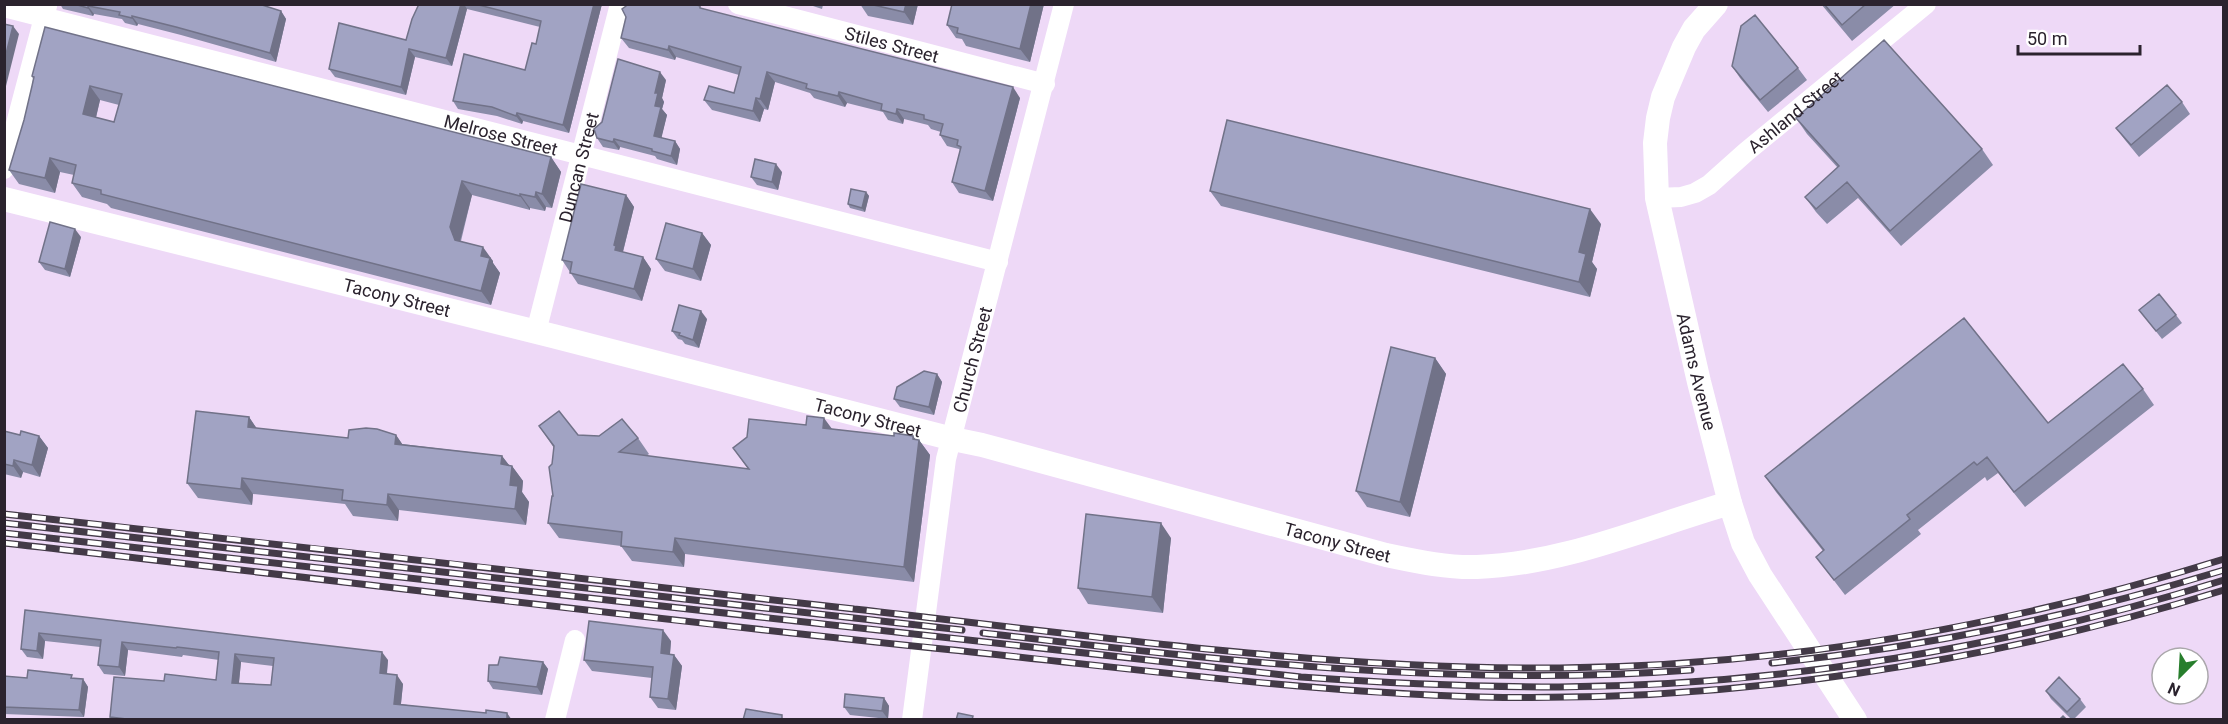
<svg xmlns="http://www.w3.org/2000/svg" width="2228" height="724" viewBox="0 0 2228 724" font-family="Roboto,sans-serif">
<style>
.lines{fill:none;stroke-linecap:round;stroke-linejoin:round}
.minor{stroke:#fff;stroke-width:20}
.major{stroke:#fff;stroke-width:24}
.rail-casing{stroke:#433a47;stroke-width:7}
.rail{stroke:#fff;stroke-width:4.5;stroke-dasharray:14;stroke-linecap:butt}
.wall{fill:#8a8ca8;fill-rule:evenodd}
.shaded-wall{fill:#717288}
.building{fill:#a1a3c3;stroke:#717288;stroke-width:1.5;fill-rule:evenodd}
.labels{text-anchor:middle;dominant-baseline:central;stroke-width:5;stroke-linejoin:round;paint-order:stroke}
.street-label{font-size:18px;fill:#2b232e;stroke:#fff}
</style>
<rect width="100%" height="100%" fill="#eed9f7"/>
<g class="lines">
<!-- minor -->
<g class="minor">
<path id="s1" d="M738,4L1045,84"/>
<path id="s2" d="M4,7L998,262"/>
<path d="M4,169L47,6"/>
<path id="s3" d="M1657,198L1681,197L1695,193L1709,185L1746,152L1926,4"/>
<path id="s4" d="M536,332L620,4"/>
<path d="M555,720L575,640"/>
<path id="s5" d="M912,720L946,459L1064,4"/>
</g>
<!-- major -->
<g class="major">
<path id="s6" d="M1716,4L1694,29L1684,47L1663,97L1658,118L1655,143L1657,198L1699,382L1730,503L1743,543L1760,575L1855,720"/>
<path id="s7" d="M4,199L553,336L953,439L982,445L1386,555C1415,561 1446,568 1477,567C1564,564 1647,527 1730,503"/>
</g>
<defs>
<path id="rail" d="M4,514C288,545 571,577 854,609C1089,635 1323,670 1560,668C1785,666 2009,626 2224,559
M4,523L962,630
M4,533L1301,677C1387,683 1473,687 1559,687C1783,686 2010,647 2224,580
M4,543C317,578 630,617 943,649C1122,667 1301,692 1481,697C1730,703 1986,664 2224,590
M983,633C1218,660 1454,688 1691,670
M1772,663C1929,647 2073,616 2224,570"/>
</defs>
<!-- rail casing -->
<use href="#rail" class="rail-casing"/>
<!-- rail -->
<use href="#rail" class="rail"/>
</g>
<!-- wall -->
<path class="wall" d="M60,4H259L281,11L286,19L276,62L181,35L138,24L137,26L125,23L122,19L94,14L93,16L63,9Z
M419,4H602L569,133L523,121L522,124L497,116L458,109L453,101L525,70L536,44L540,27L467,9L452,66L415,57L406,95L335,77L329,69L406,40Z
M807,4H837V6L823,5L822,9Z
M860,4H918L913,25L868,16Z
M1044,4L1030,62L966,46L962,39L956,38L947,25Z
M1821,4H1896L1852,41Z
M702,9L1020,98L993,201L959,193L952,182L960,150L959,149L947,146L940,135L941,132L931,129L928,125L904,119L903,124L888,120L883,112L847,103L845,107L817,99L814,98L810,93L775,82L768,110L764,109L760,122L712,110L704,100L734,93L739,75L676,57L675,60L629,48L621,38Z
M1732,66L1798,68L1807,80L1768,112L1740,78Z
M32,76L551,157L561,172L552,208L546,207L545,211L530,208V210L472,195L461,241L493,261V263L500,273L491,305L111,208L107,204L82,197L72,183L74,175L60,172L55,193L19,184L9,170L24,120L32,86L33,79ZM100,100L119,105L114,122L96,118Z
M666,80L662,98L664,102L662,109L667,115L661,138L675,141L680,149L677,165L657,159L655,156L620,147L619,150L603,147L597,138Z
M2182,102L2190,114L2139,157L2125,140L2116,128Z
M1796,118L1982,149L1993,165L1901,246L1858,198L1827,224L1816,212L1805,197L1838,168L1807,134Z
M782,172L778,190L757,185L751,177Z
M1210,191L1601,224L1592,262L1597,269L1590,297L1221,206Z
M866,192L869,196L865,212L850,208L848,204Z
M626,195L634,207L623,252L643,257L651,269L642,301L578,284L562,260Z
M702,233L711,245L701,281L665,271L656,259Z
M81,237L70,277L45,270L39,262Z
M2139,310L2176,315L2182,323L2162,339Z
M707,319L699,348L685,344L682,340L678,339L672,331Z
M1435,358L1446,374L1410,517L1367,507L1356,491Z
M937,374L942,382L934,415L900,407L894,399Z
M2143,389L2154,405L2025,507L1998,473L1987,481L1985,477L1918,530L1921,534L1845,595L1816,557L1823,551L1776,492L1765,476L2048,423Z
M249,417L256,428L348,438L396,435L402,444L502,456L509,465L512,466L523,481L522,492L529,502L526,525L399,510L398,521L353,516L345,504L253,494L252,505L198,498L187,483Z
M539,426L578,435L638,438L649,454L646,456L748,469L733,448L832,429L894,436H913L915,439L919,440L930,455L914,582L685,554L684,567L632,561L621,546L559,538L548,523L553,496L554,448Z
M4,431L20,435L39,436L48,448L40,477L23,472L21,478L4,474Z
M1171,538L1163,613L1088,604L1078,588Z
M25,610L388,660L387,674L403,684L401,704L512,720H112L110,717L164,681L216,680L219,660L183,655L182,657L128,650L125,676L104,674L98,665L100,647L45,641L43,659L27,657L21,649ZM241,662L273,666L271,685L239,683Z
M671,641L670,654L674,655L682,666L676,710L658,708L650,697L652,678L592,671L584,660Z
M543,662L548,669L542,695L493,689L488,681Z
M4,676L27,678H74L83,679L88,687L84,717L4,714Z
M2046,691L2080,699L2086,707L2073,720H2072L2051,699Z
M884,698L889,706L888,719L850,715L844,707Z"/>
<!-- shaded-wall -->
<path class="shaded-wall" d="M461,4H464L467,9L452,66L446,58Z
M594,4H602L569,133L563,125Z
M906,4H918L913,25L904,12Z
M1031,4H1044L1030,62L1020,49Z
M88,6L94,14L93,16L88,8Z
M281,11L286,19L276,62L270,53Z
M132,16L138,24L137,26L132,18Z
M13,26L19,34L4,94V62Z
M669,46L676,57L675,60L668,50Z
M409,49L415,57L406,95L401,87Z
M660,72L666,80L662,98L664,102L662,109L667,115L660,144L654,136L655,93Z
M767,72L775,82L768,110L760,99Z
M90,86L100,100L93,129L83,114Z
M1013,87L1020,98L993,201L985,191Z
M839,92L847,103L845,107L838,96Z
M756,98L764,109L760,122L753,111Z
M897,109L904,119L903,124L896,114Z
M517,113L523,121L522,124L516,116Z
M614,139L620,147L619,150L613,142Z
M675,141L680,149L677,165L671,156Z
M551,157L561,172L552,208L542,194Z
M50,158L60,172L55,193L45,178Z
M776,164L782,172L778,190L772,182Z
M462,181L472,195L460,241L455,240L450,227Z
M536,192L546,207L545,211L535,197Z
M866,192L869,196L865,212L862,208Z
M520,194L530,208V210L520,196Z
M626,195L634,207L622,255L615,250L614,245Z
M1590,209L1601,224L1592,262L1597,269L1590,297L1579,282V252Z
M75,229L81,237L70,277L65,269Z
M702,233L711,245L701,281L693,269Z
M483,247L493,261V263L500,273L491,305L481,291V256Z
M643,257L651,269L642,301L634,289Z
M701,311L707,319L699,348L693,340Z
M1435,358L1446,374L1410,517L1400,502Z
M937,374L942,382L934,415L929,407Z
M249,417L260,433L248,427Z
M824,418L835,433L823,428Z
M396,435L407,451L395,444Z
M39,436L48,448L40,477L32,465Z
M913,436L919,444V440L930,455L914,582L904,567Z
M502,456L512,469V466L523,481L522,492L529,502L526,525L515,509L510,485L501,464Z
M14,460L23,472L21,478L13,466Z
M242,478L253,494L252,505L241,489Z
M388,494L399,510L398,521L387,505Z
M1161,523L1171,538L1163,613L1152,597Z
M675,538L685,554L684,567L673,552Z
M663,630L671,641L669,665L661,653Z
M39,633L45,641L43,659L37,651Z
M122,642L128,650L125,676L119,667Z
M382,652L388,660L386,681L380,673Z
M235,654L241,662L238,691L232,683Z
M674,655L682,666L676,710L668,699Z
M543,662L548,669L542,695L537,687Z
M397,675L403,684L400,712L394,704Z
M83,679L88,687L84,717L79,710Z
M884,698L889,706L888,719L882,711Z
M507,713L512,720H507Z"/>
<!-- building -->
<path class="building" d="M74,4H259L281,11L270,53L176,27L132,16V18L119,15L120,12L88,6V8Z
M419,4H461L446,58L409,49L401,87L329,69L339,23L406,40L412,19Z
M475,4H594L563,125L517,113L516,116L492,107L453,101L464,54L525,70L532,43L536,44L541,21Z
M627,4H694L700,6V8L1013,87L985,191L952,182L961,147L957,145L958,140L940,135L943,124L924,119V115L897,109L896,114L881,110L882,104L839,92L838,96L809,89L806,88L807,84L767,72L760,99L756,98L753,111L704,100L709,86L734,93L741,67L669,46L668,50L621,38L626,17L622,9L626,6Z
M869,4H906L904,12Z
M952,4H1031L1020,49L957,33L958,28L947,25Z
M1824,4H1866L1842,25Z
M1755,15L1798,68L1760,100L1732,66L1741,26Z
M4,24L13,26L4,62Z
M45,27L551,157L542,194L536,192L535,197L520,194V196L462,181L450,227L455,240L483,247L481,256L490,258L481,291L101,194V190L72,183L76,165L50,158L45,178L9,170L24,120L32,86L34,77L32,76ZM90,86L122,94L114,122L83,114Z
M1884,40L1982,149L1890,231L1847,182L1816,209L1805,197L1839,166L1796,118Z
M618,59L660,72L655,93H658L655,106L661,107L654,136L675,141L671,156L652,151V149L614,139L613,142L597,138L594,129L602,122Z
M2167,85L2182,102L2131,145L2116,128Z
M1227,120L1590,209L1579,252L1586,254L1579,282L1210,191Z
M755,159L776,164L772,182L751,177Z
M581,184L626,195L614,245L616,246L615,250L643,257L634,289L570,273L572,262L562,260Z
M851,189L866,192L862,208L848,204Z
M50,222L75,229L65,269L39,262Z
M666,223L702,233L693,269L656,259Z
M2159,294L2176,315L2156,331L2139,310Z
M679,305L701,311L693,340L679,335L680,333L672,331Z
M1964,318L2048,423L2123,364L2143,389L2014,492L1987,457L1977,465L1974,462L1907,515L1910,519L1834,580L1816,557L1824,550L1765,476Z
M1391,347L1435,358L1400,502L1356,491Z
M924,371L937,374L929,407L894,399L897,387Z
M196,411L249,417L248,427L348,438L349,430L366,428L377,429L396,435L395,444L502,456L501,464L512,466L510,485L518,486L515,509L388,494L387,505L342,500L343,490L242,478L241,489L187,483Z
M559,411L578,435L599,436L622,419L638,438L619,452L749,469L733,448L747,437L749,419L806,425L807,416L824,418L823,428L894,436V433L913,436V439L919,440L904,567L675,538L673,552L621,546L622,532L548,523L552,496H553L549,467L552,464L554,446L539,426Z
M4,431L20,435L21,431L39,436L32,465L14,460L13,466L4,464Z
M1086,514L1161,523L1152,597L1078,588Z
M25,610L382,652L380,673L397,675L394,704L486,713V710L507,713V720H135L110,717L114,677L164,681L165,674L216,680L219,652L177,647L176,648L122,642L119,667L98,665L101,640L39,633L37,651L21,649ZM235,654L274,658L271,685L232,683Z
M589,621L663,630L661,653L674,655L668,699L650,697L653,667L584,660Z
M500,657L543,662L537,687L488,681L489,665H498Z
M28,670L72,675L71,678L83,679L79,710L4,707V676L27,678Z
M2059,677L2080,699L2067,712L2046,691Z
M845,694L884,698L882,711L844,707Z
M746,709L782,715V720H743Z
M958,713L973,716L972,720H956Z
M2063,716L2067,720H2059Z"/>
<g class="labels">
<!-- street labels -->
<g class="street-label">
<text stroke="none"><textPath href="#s1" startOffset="159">Stiles Street</textPath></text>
<text stroke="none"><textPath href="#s3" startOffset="168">Ashland Street</textPath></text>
<text stroke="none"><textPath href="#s2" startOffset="513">Melrose Street</textPath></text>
<text stroke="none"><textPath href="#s4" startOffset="170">Duncan Street</textPath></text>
<text stroke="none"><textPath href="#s7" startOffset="405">Tacony Street</textPath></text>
<text stroke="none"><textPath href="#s5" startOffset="366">Church Street</textPath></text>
<text stroke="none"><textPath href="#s6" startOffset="388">Adams Avenue</textPath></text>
<text stroke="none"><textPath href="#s7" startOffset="891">Tacony Street</textPath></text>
<text stroke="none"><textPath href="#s7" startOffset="1377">Tacony Street</textPath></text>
</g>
</g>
<!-- border -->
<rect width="2228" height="724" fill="none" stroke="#2b232e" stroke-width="12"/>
<!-- north arrow -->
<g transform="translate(2180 676) rotate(204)"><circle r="28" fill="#ffffff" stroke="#aaa7ab" stroke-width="1.5"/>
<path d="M0-4.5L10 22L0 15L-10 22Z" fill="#277e2c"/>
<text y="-9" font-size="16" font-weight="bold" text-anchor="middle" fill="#2b232e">N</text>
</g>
<!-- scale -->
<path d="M2018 45v9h122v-9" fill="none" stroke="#2b232e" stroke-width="3"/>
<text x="2027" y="45" font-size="18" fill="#2b232e" stroke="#ffffff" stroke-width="4.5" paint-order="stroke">50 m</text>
</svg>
